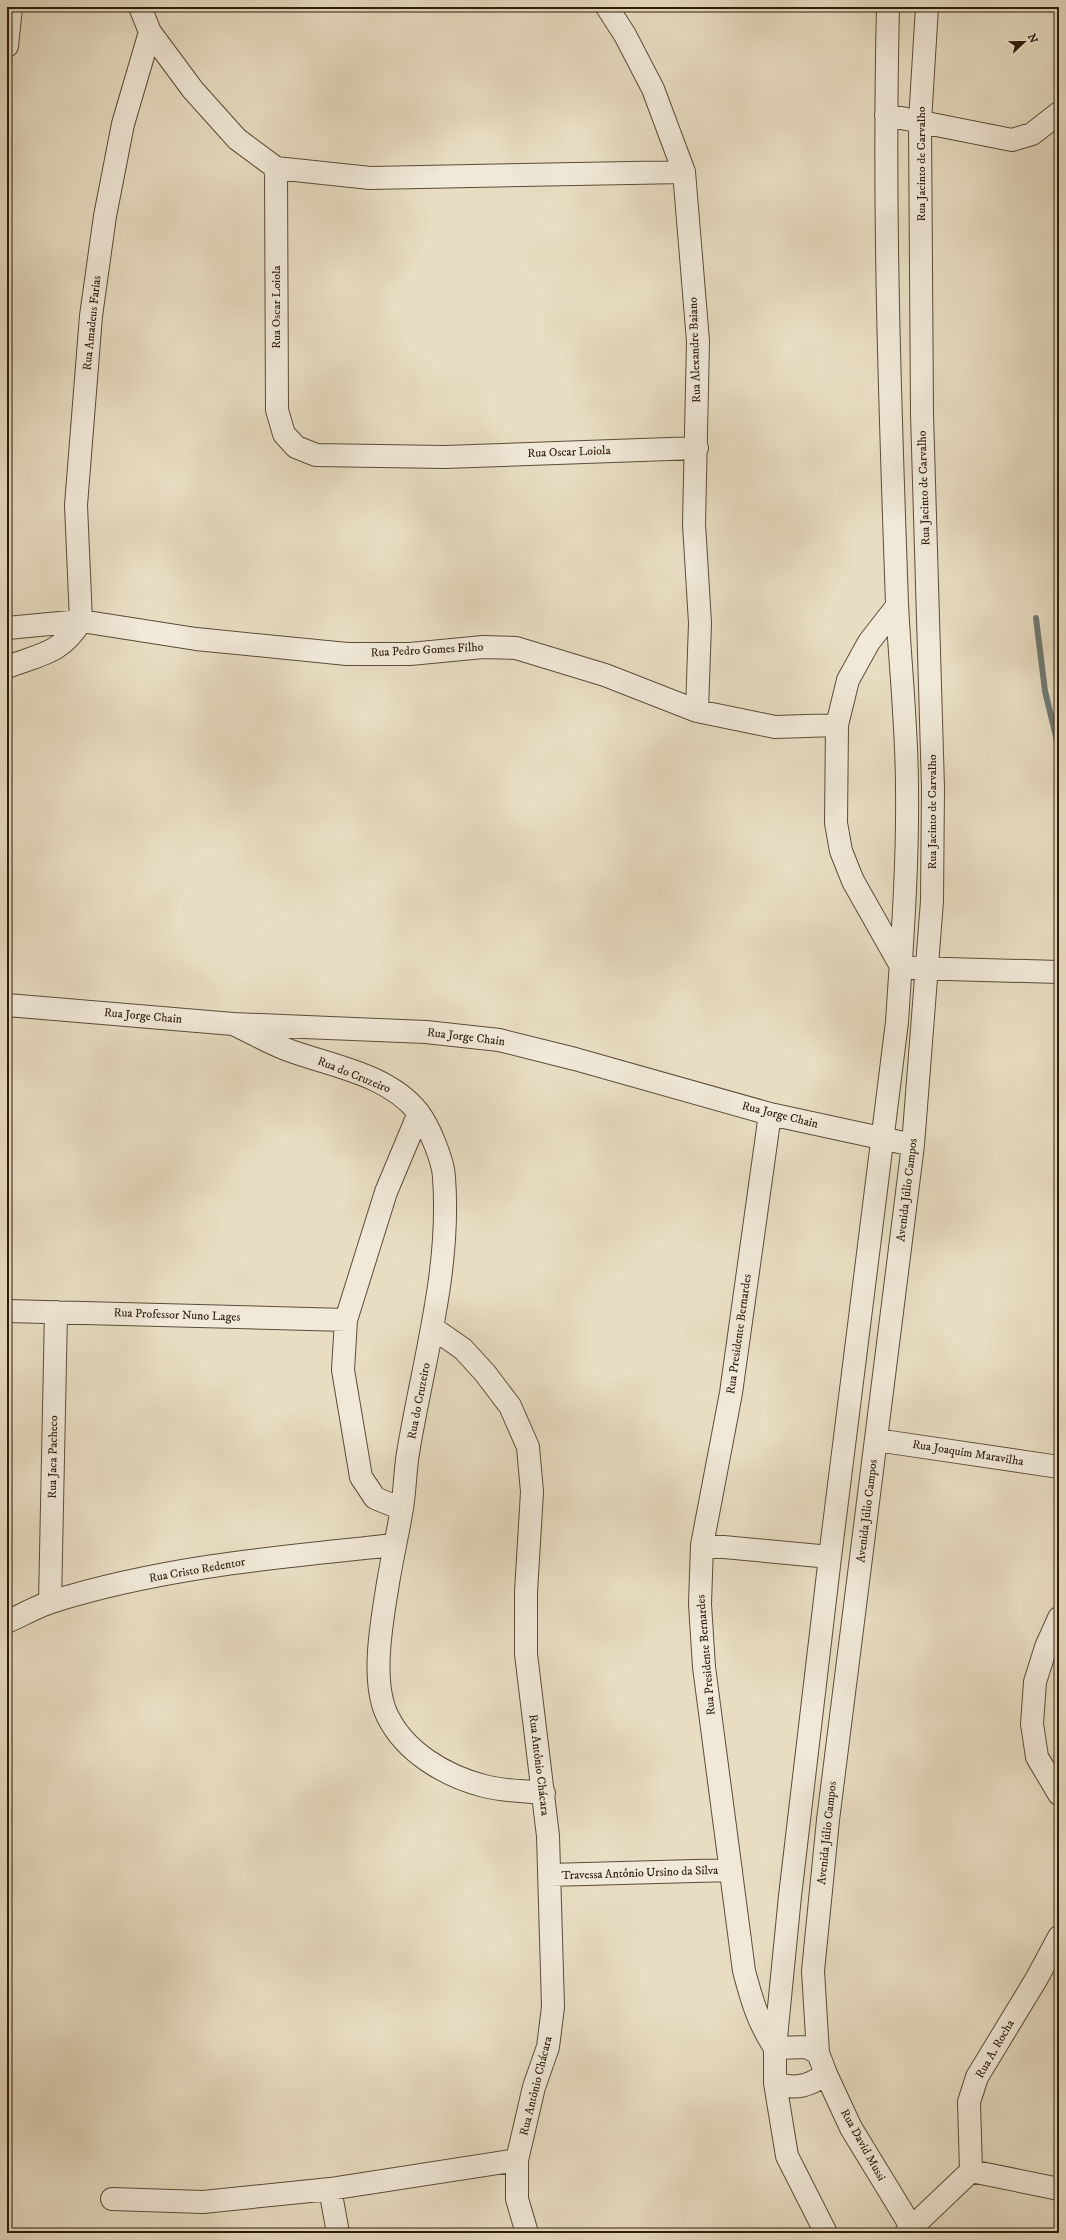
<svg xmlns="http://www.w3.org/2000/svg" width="1066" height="2240" viewBox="0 0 1066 2240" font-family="'IM FELL DW Pica',serif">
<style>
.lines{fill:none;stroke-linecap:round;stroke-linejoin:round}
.stream{stroke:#6e7b73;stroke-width:6}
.minor-casing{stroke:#5c4c39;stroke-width:24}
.minor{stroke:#f0e9d8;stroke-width:22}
.labels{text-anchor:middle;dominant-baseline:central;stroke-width:3;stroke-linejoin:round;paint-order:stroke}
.street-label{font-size:12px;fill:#2e1c0b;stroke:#f0e9d8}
</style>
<rect width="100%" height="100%" fill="#e8ddc3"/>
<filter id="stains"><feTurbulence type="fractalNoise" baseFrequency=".005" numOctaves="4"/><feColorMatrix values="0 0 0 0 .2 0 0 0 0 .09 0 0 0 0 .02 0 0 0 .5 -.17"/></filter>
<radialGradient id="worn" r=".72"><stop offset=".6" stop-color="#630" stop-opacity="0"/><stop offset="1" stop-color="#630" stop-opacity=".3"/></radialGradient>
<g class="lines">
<!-- stream -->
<path class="stream" d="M1036,618L1045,691L1059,749"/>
<defs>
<path id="minor" d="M140,7L150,32L193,90L237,139L276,168
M607,7L625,35L653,89L684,172L698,341L694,524L700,623L697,711
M7,46L11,7
M886,115L1012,140L1032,134L1059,113
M276,168L277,410L284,434L296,447L316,455L444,457L697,448
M276,168L370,178L684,172
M897,606L869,642L848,680L837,725L836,823L841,851L853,881L901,966
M7,628L81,621L196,639L347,654H410L483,647L516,648L605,675L697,711L775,727L837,725
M7,667C41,654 61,654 81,621L76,505L91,316L105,216L123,124L150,32
M912,968L1059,972
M7,1005L233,1024L426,1032L499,1040L575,1059L770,1114L913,1145
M233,1024C251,1032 269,1043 288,1050C331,1066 388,1074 418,1112C429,1126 443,1160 444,1177C451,1271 423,1362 408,1453C405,1471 405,1490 402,1508C398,1533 392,1558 388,1583C382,1621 370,1682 388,1717C406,1753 446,1776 484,1786C502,1791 525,1791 544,1793
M770,1114L731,1393L702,1545L700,1604L704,1667L744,1971C752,2001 758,2022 775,2048
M7,1311L346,1320
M433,1328L463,1349L485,1373L510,1406L528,1447L532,1492L526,1592V1654L548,1836L553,2007L548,2047L534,2087L517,2160V2199L527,2233
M876,1440L1059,1467
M402,1509L375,1498L361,1477L343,1370L346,1320L386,1192L419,1113
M702,1545L830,1557
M50,1602L56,1312
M1059,1618L1046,1647L1035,1682L1032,1724L1037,1757L1059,1794
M7,1622C22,1615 36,1607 51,1602C162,1567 279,1557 394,1545
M549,1875L731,1870
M775,2048L807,2047L818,2053
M775,2083C796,2090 809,2086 826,2074
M971,2171L969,2102L977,2077L1037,1978L1059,1937
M330,2189L338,2233
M112,2199L203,2202L252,2197L330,2189L517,2160
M826,2233L787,2156L775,2083V2048L790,1896L830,1557L897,1022C902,945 908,866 907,788C907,727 900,665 897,604C890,405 883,206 888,7
M906,2233L971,2171L1059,2189
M915,2233L851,2128L826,2074L818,2053L813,1971L828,1820L913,1145L932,901L933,788L922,414L920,121L927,7"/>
</defs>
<!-- minor casing -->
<use href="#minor" class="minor-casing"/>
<!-- minor -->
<use href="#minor" class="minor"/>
</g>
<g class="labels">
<!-- street labels -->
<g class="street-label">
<text transform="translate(921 164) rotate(-90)">Rua Jacinto de Carvalho</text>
<text transform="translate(276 307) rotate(-90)">Rua Oscar Loiola</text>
<text transform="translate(92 323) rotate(-84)">Rua Amadeus Farias</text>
<text transform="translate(695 350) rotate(-92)">Rua Alexandre Baiano</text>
<text transform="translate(569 452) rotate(-2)">Rua Oscar Loiola</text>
<text transform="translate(924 488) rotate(-92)">Rua Jacinto de Carvalho</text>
<text transform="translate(427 650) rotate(-3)">Rua Pedro Gomes Filho</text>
<text transform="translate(932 812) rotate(-90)">Rua Jacinto de Carvalho</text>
<text transform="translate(143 1016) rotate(5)">Rua Jorge Chain</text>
<text transform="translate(466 1037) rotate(7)">Rua Jorge Chain</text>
<text transform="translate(354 1075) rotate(22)">Rua do Cruzeiro</text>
<text transform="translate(780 1115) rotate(14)">Rua Jorge Chain</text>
<text transform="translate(907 1190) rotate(-83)">Avenida Júlio Campos</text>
<text transform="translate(177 1315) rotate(2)">Rua Professor Nuno Lages</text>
<text transform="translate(739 1334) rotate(-82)">Rua Presidente Bernardes</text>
<text transform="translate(419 1401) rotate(-79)">Rua do Cruzeiro</text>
<text transform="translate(968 1453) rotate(9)">Rua Joaquim Maravilha</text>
<text transform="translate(53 1457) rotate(-89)">Rua Jaca Pacheco</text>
<text transform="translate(867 1511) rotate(-83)">Avenida Júlio Campos</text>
<text transform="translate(197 1570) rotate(-10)">Rua Cristo Redentor</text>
<text transform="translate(706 1655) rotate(-95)">Rua Presidente Bernardes</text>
<text transform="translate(539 1765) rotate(83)">Rua Antônio Chácara</text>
<text transform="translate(827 1833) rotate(-84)">Avenida Júlio Campos</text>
<text transform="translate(640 1873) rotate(-2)">Travessa Antônio Ursino da Silva</text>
<text transform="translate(995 2049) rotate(-60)">Rua A. Rocha</text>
<text transform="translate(536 2086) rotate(-76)">Rua Antônio Chácara</text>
<text transform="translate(863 2145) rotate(61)">Rua David Mussi</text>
</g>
</g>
<!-- margin -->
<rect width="1066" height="2240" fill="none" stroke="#e8ddc3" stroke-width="24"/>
<rect x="8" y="8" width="1050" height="2224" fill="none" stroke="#2e1c0b" stroke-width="2"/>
<rect x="12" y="12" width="1042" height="2216" fill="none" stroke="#2e1c0b"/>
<!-- north arrow -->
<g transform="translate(1024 42) rotate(68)" stroke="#f0e9d8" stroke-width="3" paint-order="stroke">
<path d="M0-3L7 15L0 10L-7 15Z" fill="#2e1c0b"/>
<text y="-6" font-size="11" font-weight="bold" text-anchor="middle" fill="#2e1c0b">N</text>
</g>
<rect width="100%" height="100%" filter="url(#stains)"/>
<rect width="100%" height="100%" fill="url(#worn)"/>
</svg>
